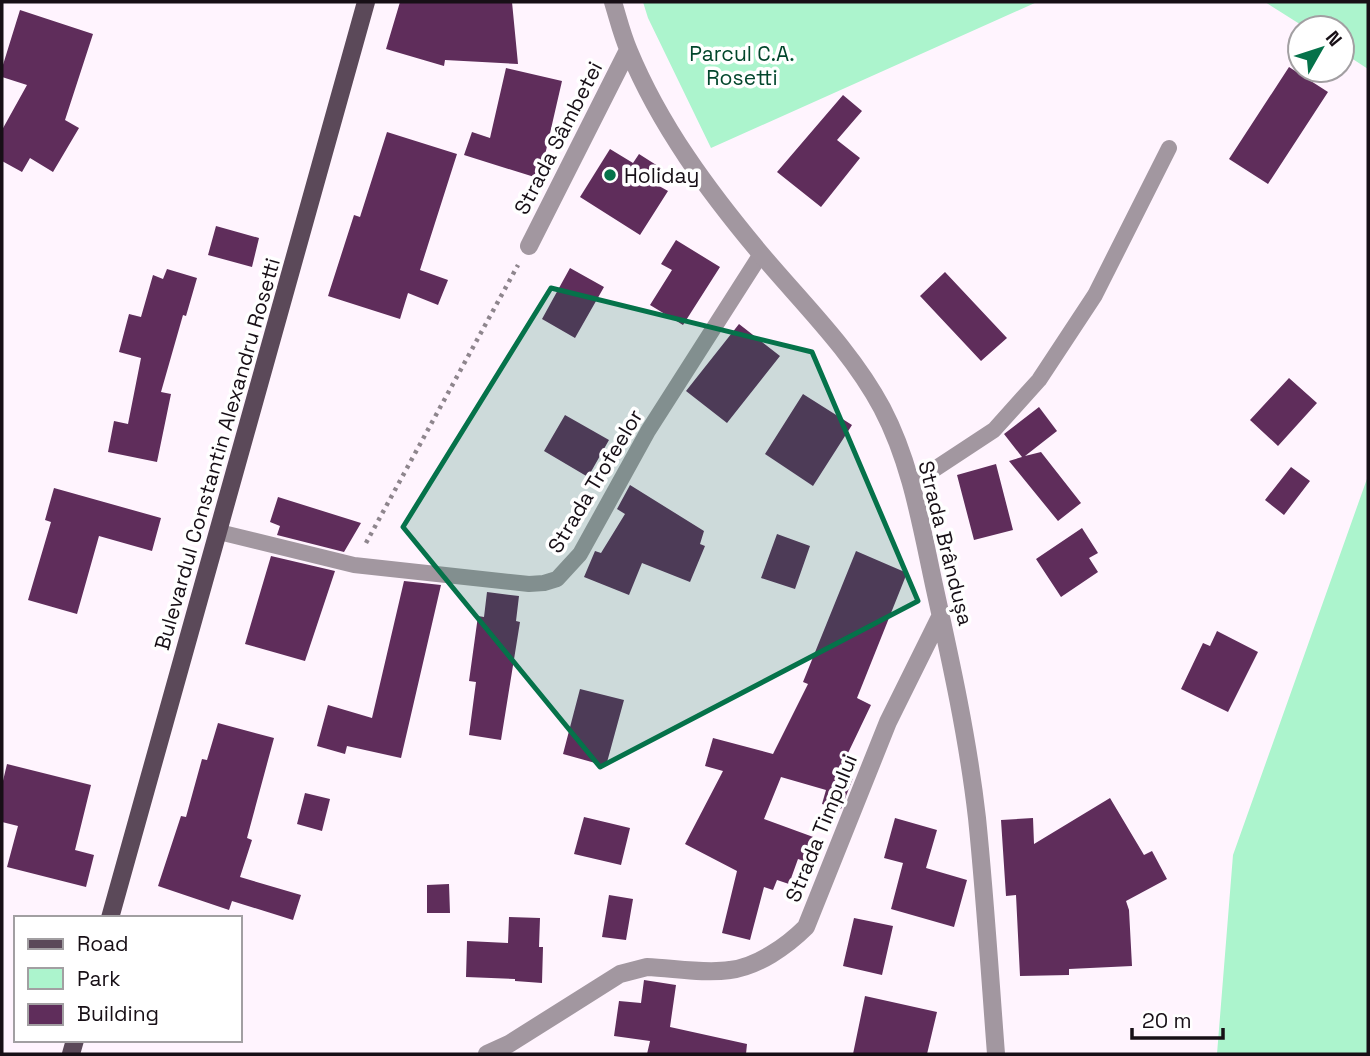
<svg xmlns="http://www.w3.org/2000/svg" width="1370" height="1056" viewBox="0 0 1370 1056" font-family="'Space Grotesk',sans-serif">
<style>
.green{fill:#acf4cd}
.building{fill:#5f2d5b}
.lines{fill:none;stroke-linecap:round;stroke-linejoin:round}
.path{stroke:#8e858d;stroke-width:4.5;stroke-dasharray:3.5 5;stroke-linecap:butt}
.service{stroke:#a297a0;stroke-width:16}
.minor{stroke:#a297a0;stroke-width:18}
.primary{stroke:#5b4959;stroke-width:18}
.marked{fill:#05724a;fill-opacity:0.2;stroke:#05724a;stroke-width:5;stroke-linejoin:round}
.poi-dot{fill:#05724a;stroke:#fff;stroke-width:2.5}
.labels{text-anchor:middle;dominant-baseline:central;stroke-width:7;stroke-linejoin:round;paint-order:stroke}
.park-label{font-size:21px;fill:#02462c;stroke:#fff}
.street-label{font-size:21px;fill:#170f16;stroke:#fff}
.poi-label{font-size:21px;fill:#170f16;stroke:#fff;text-anchor:start}
</style>
<rect width="100%" height="100%" fill="#fff4fe"/>
<!-- green -->
<path class="green" d="M643,2H1037L711,148L648,18Z
M1265,2H1368V69L1342,52V28H1306Z
M1368,476V1054H1217L1233,855Z"/>
<!-- building -->
<path class="building" d="M400,2H512L518,64L445,60L444,66L386,49Z
M20,10L93,34L65,120L79,128L53,172L30,158L22,172L2,161V130L27,85L2,77V68Z
M1289,67L1328,92L1268,184L1229,159Z
M506,68L562,81L545,155L551,157L544,180L464,155L472,132L490,138Z
M843,95L862,111L837,140L860,158L821,207L777,172Z
M387,132L457,154L420,270L448,280L438,305L408,293L400,319L328,296L354,215L360,217Z
M610,149L633,163L639,154L661,168L652,182L668,191L640,235L580,197Z
M216,226L259,238L252,267L208,255Z
M676,240L720,267L683,325L650,305L672,270L661,264Z
M570,268L604,287L575,338L542,319Z
M167,269L197,278L186,316L183,315L161,392L171,394L157,462L108,452L114,421L128,424L141,358L119,352L129,314L141,317L153,275L163,279Z
M945,272L1007,338L981,361L920,296Z
M739,324L780,356L727,423L686,391Z
M1289,378L1317,403L1278,446L1250,420Z
M803,394L852,425L813,486L765,454Z
M1039,407L1057,431L1025,456L1041,452L1081,503L1058,521L1009,461L1022,457L1004,434Z
M565,415L609,440L588,477L544,451Z
M996,464L1013,530L974,540L957,475Z
M1291,467L1310,481L1284,515L1265,500Z
M630,485L704,531L700,544L705,546L690,582L642,563L629,595L584,577L595,551L601,553L625,514L617,509Z
M54,488L161,518L152,551L99,536L77,614L28,600L51,522L45,520Z
M278,497L361,523L344,552L277,535L280,526L270,522Z
M1082,528L1098,553L1089,558L1098,572L1061,597L1036,559Z
M777,534L810,546L795,589L761,578Z
M856,551L907,573L857,698L871,705L838,774L853,778L841,809L822,804L826,790L781,777L764,819L816,838L807,862L798,859L789,884L777,880L773,890L764,887L750,940L722,933L737,871L685,844L723,771L705,766L713,738L773,754L808,684L803,682Z
M271,556L335,571L305,661L245,644Z
M404,581L441,585L401,758L347,746L345,754L317,746L328,705L372,718Z
M487,592L519,596L516,621L520,622L501,740L469,735L476,682L469,681L478,616L484,617Z
M1217,631L1258,652L1228,712L1181,689L1203,643L1210,646Z
M580,689L624,700L606,766L563,754Z
M218,723L274,738L247,838L252,840L240,877L301,895L293,920L232,901L229,910L158,886L181,816L186,817L202,759L207,760Z
M7,764L91,785L75,850L94,855L86,887L7,867L18,826L2,822V785Z
M305,793L330,799L322,831L297,824Z
M1110,798L1144,855L1152,851L1167,879L1126,901L1129,910L1132,966L1069,969V975L1020,976L1016,895L1006,896L1001,820L1033,818L1034,844Z
M584,817L630,828L621,865L574,854Z
M895,818L937,830L926,868L967,880L954,927L891,909L903,863L884,858Z
M449,884L450,913H427V885Z
M609,895L633,899L626,940L602,937Z
M509,917L540,918L539,947H543L542,983L515,981V979L466,977L467,941L508,943Z
M854,918L893,926L882,975L843,966Z
M644,980L676,985L670,1027L747,1044L746,1054H647L650,1041L614,1036L619,1001L641,1003Z
M865,996L937,1012L927,1054H853Z"/>
<g class="lines">
<!-- path -->
<path class="path" d="M366,543L518,265"/>
<!-- service -->
<path class="service" d="M912,484L994,430L1039,380L1095,295L1169,148
M219,532L354,565L529,584L544,583L557,579L580,554L648,431L761,254"/>
<!-- minor -->
<path class="minor" d="M613,2C618,18 622,35 629,51C660,126 709,192 761,254C803,304 851,350 882,408C911,463 921,525 934,585C951,662 968,739 977,818C985,896 990,976 996,1054
M529,246L628,50
M487,1054L509,1044L620,974L647,967C673,968 704,974 730,970C757,967 787,946 806,927L888,722L941,615"/>
<!-- primary -->
<path class="primary" d="M110,918L366,2
M71,1054L75,1040"/>
</g>
<!-- marked area -->
<path class="marked" d="M551,288L812,352L918,601L600,767L403,527Z"/>
<!-- markers -->
<circle class="poi-dot" cx="610" cy="175" r="7"/>
<g class="labels">
<!-- park labels -->
<g class="park-label">
<text x="742" y="53">Parcul C.A.<tspan x="742" dy="24">Rosetti</tspan></text>
</g>
<!-- street labels -->
<g class="street-label">
<text transform="translate(558 138) rotate(-63)">Strada Sâmbetei</text>
<text transform="translate(217 454) rotate(-74)">Bulevardul Constantin Alexandru Rosetti</text>
<text transform="translate(595 481) rotate(-59)">Strada Trofeelor</text>
<text transform="translate(946 543) rotate(76)">Strada Brândușa</text>
<text transform="translate(821 828) rotate(-68)">Strada Timpului</text>
</g>
<!-- poi labels -->
<g class="poi-label">
<text x="624" y="175">Holiday</text>
</g>
</g>
<!-- border -->
<rect width="1370" height="1056" fill="none" stroke="#170f16" stroke-width="7"/>
<!-- legend -->
<rect x="14" y="916" width="228" height="126" fill="#ffffff" stroke="#a29fa2" stroke-width="2"/>
<rect x="28" y="939" width="35" height="10" fill="#5b4959" stroke="#a29fa2" stroke-width="2"/>
<text x="77" y="951" font-size="21" fill="#170f16">Road</text>
<rect x="28" y="968" width="35" height="21" fill="#acf4cd" stroke="#a29fa2" stroke-width="2"/>
<text x="77" y="986" font-size="21" fill="#170f16">Park</text>
<rect x="28" y="1004" width="35" height="21" fill="#5f2d5b" stroke="#a29fa2" stroke-width="2"/>
<text x="77" y="1021" font-size="21" fill="#170f16">Building</text>
<!-- north arrow -->
<g transform="translate(1321 49) rotate(51)"><circle r="33" fill="#ffffff" stroke="#a29fa2" stroke-width="2"/>
<path d="M0-5L12 26L0 18L-12 26Z" fill="#05724a"/>
<text y="-10" font-size="19" font-weight="bold" text-anchor="middle" fill="#170f16">N</text>
</g>
<!-- scale -->
<path d="M1132 1028v10h91v-10" fill="none" stroke="#170f16" stroke-width="3.5"/>
<text x="1142" y="1028" font-size="21" fill="#170f16" stroke="#ffffff" stroke-width="5" paint-order="stroke">20 m</text>
</svg>
